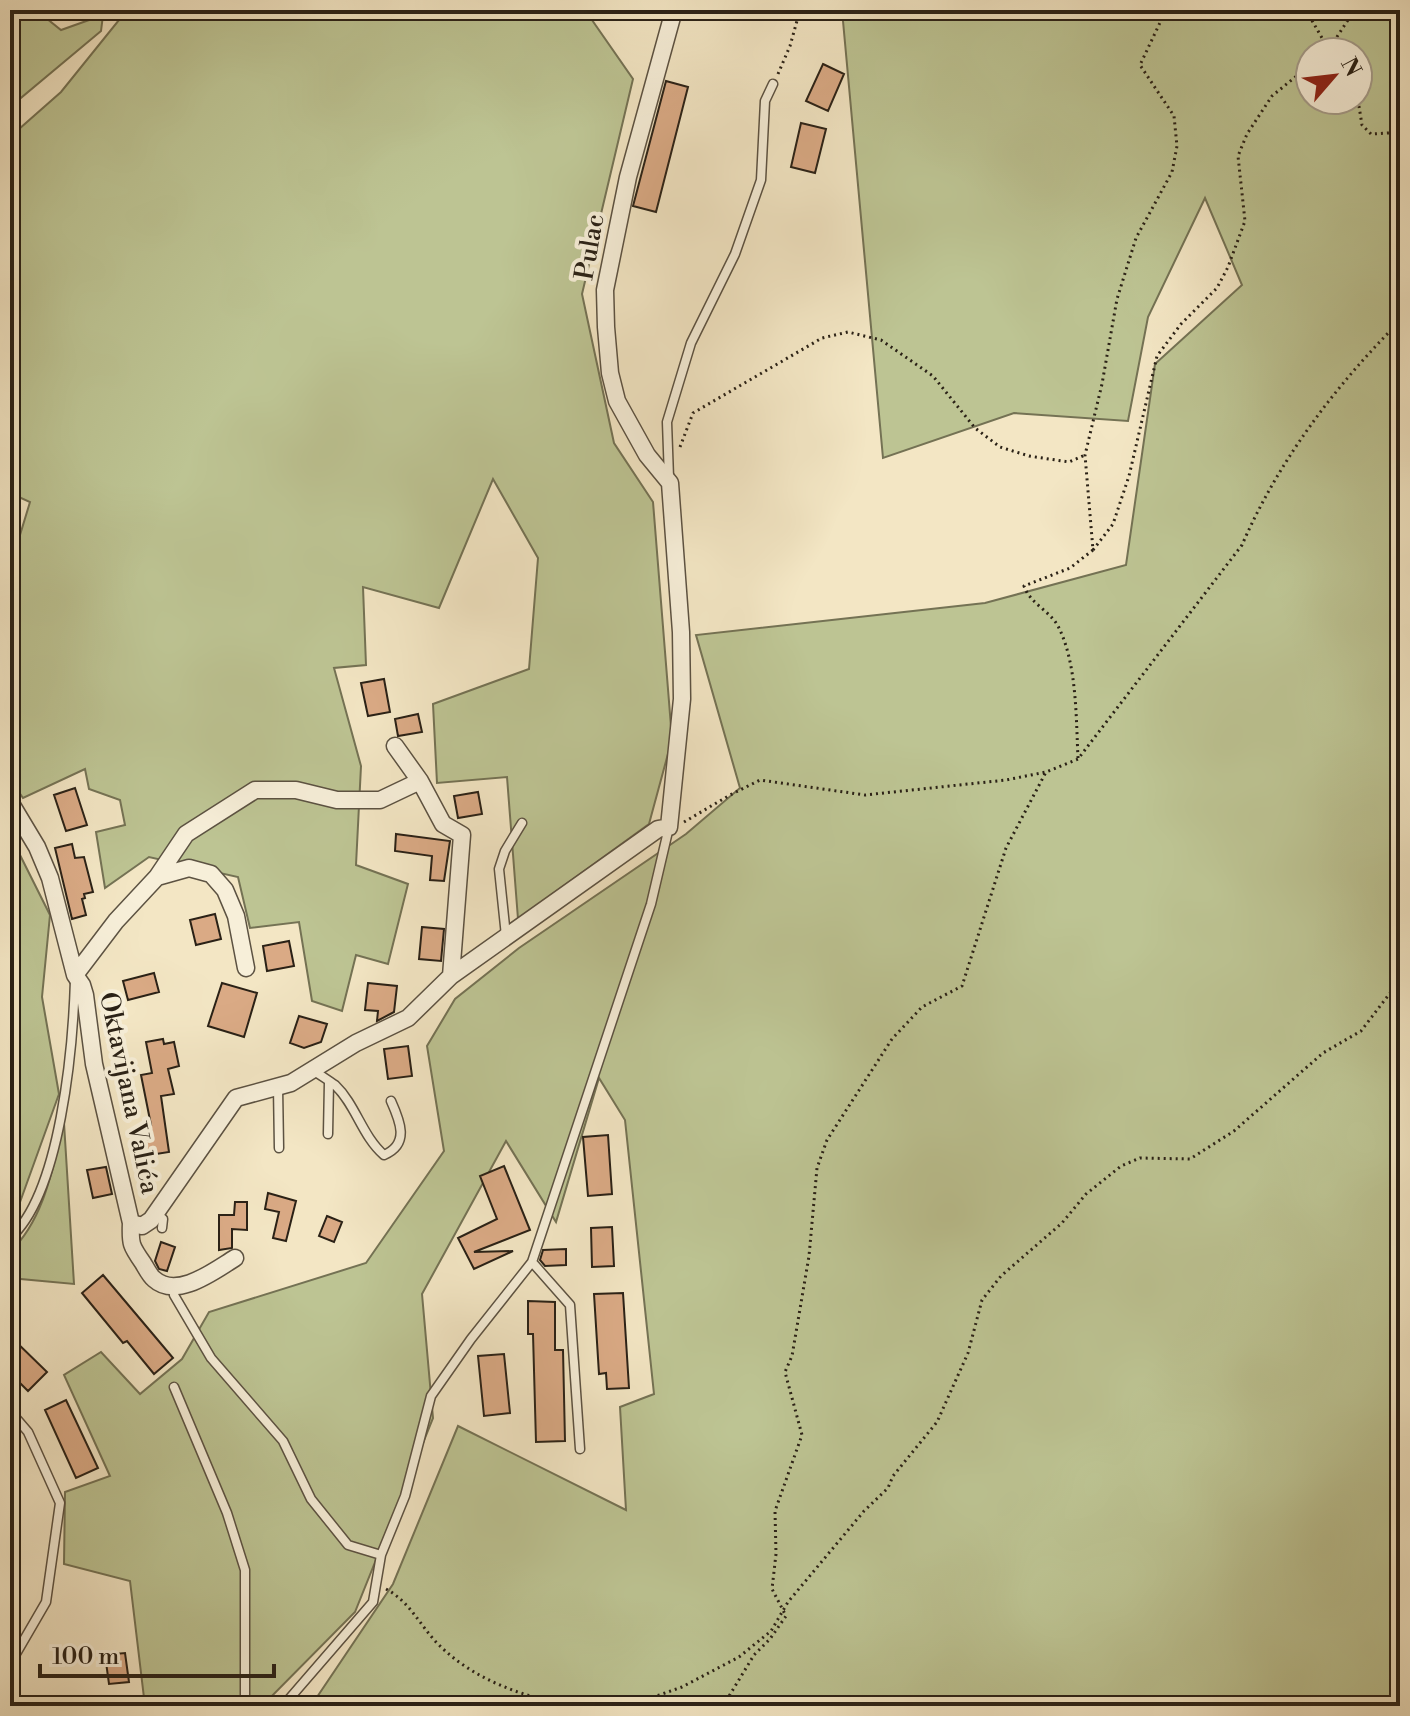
<svg xmlns="http://www.w3.org/2000/svg" width="1410" height="1716" viewBox="0 0 1410 1716" font-family="'Libre Bodoni',serif">
<style>
.green{fill:#bdc493;stroke:#747254;stroke-width:2;fill-rule:evenodd}
.building{fill:#daaa85;stroke:#2a2116;stroke-width:2}
.lines{fill:none;stroke-linecap:round;stroke-linejoin:round}
.service-casing{stroke:#5c5242;stroke-width:11}
.minor-casing{stroke:#5c5242;stroke-width:19}
.path{stroke:#2a2116;stroke-width:3;stroke-dasharray:2 4;stroke-linecap:butt}
.service{stroke:#f7efd9;stroke-width:8}
.minor{stroke:#f7efd9;stroke-width:16}
.labels{text-anchor:middle;dominant-baseline:central;stroke-width:8;stroke-linejoin:round;paint-order:stroke}
.street-label{font-size:26px;fill:#2a2116;stroke:#f7efd9}
</style>
<rect width="100%" height="100%" fill="#f3e6c4"/>
<filter id="stains"><feTurbulence type="fractalNoise" baseFrequency=".0025" numOctaves="4"/><feColorMatrix values="0 0 0 0 .2 0 0 0 0 .09 0 0 0 0 .02 0 0 0 .5 -.17"/></filter>
<radialGradient id="worn" r=".72"><stop offset=".6" stop-color="#630" stop-opacity="0"/><stop offset="1" stop-color="#630" stop-opacity=".3"/></radialGradient>
<!-- green -->
<path class="green" d="M10,10H36L61,30L103,15L101,31L10,107Z
M127,10H585L633,79L582,294L614,443L653,502L672,739L649,824L518,919L507,777L437,783L433,704L529,669L538,558L493,479L439,608L363,587L366,665L334,668L361,766L356,865L408,884L388,964L356,955L342,1011L312,1001L299,922L250,928L238,877L149,857L105,888L96,832L125,825L120,800L89,789L85,769L23,798L10,779V568L30,502L10,493V137L61,92Z
M842,10H1400V1706H311L393,1584L458,1426L626,1510L620,1407L654,1394L625,1120L599,1078L556,1222L506,1141L422,1294L433,1418L355,1612L262,1706H145L130,1581L64,1564L65,1492L110,1476L64,1375L101,1352L140,1394L182,1359L209,1312L366,1263L444,1151L427,1046L455,999L519,948L686,834L740,788L696,635L985,603L1126,565L1155,364L1242,285L1205,198L1148,317L1128,421L1014,413L883,458ZM1310,52H1358V100H1310Z
M10,835L50,915L42,997L59,1094L15,1216L10,1220Z
M64,1123L74,1284L10,1278V1252C44,1220 53,1167 64,1123Z"/>
<!-- building -->
<path class="building" d="M823,64L844,74L828,111L806,101Z
M666,81L688,87L656,212L633,206Z
M801,123L826,129L815,173L791,167Z
M384,679L390,712L368,716L361,683Z
M418,714L422,732L398,736L395,719Z
M75,788L87,825L66,831L54,795Z
M478,792L482,814L458,818L454,796Z
M396,834L450,841L444,881L430,880L432,856L395,851Z
M72,844L75,858L84,857L93,892L84,894L85,898L82,899L86,915L72,919L55,848Z
M215,914L221,939L196,945L190,920Z
M422,927L444,929L441,961L419,959Z
M289,941L294,966L267,971L263,946Z
M154,973L159,992L128,1000L123,981Z
M222,983L257,993L244,1037L208,1026Z
M368,983L397,986L394,1012L377,1021L378,1011L365,1010Z
M299,1016L327,1024L321,1042L304,1048L290,1043Z
M163,1039L164,1044L174,1042L179,1066L168,1069L174,1094L161,1096L169,1152L143,1156L138,1127L151,1125L141,1075L152,1073L146,1042Z
M408,1046L412,1076L388,1079L384,1049Z
M608,1135L612,1194L588,1196L583,1137Z
M504,1166L530,1230L474,1252L513,1251L474,1269L458,1238L497,1219L480,1176Z
M106,1167L112,1194L93,1198L87,1170Z
M268,1193L296,1201L286,1241L273,1238L279,1212L265,1209Z
M235,1202H247V1230L232,1229V1248L219,1250V1215H234Z
M327,1216L342,1222L334,1242L319,1236Z
M612,1227L614,1266L592,1267L591,1228Z
M161,1242L175,1247L167,1271L159,1269L155,1261Z
M566,1249V1265L545,1266L540,1260L543,1250Z
M103,1275L173,1358L154,1374L127,1341L123,1343L82,1293Z
M623,1293L629,1388L607,1389L606,1373L599,1374L594,1294Z
M528,1301L555,1302V1350H563L565,1441L536,1442L533,1334H528Z
M10,1336L47,1372L28,1391L10,1373Z
M504,1354L510,1413L484,1416L478,1356Z
M66,1400L98,1468L76,1478L45,1410Z
M125,1653L129,1682L109,1684L105,1655Z"/>
<g class="lines">
<defs>
<path id="service" d="M669,478L667,422L691,343L735,254L761,180L765,101L773,84
M506,936L499,869L505,851L522,823
M313,1070C320,1075 328,1080 335,1085C356,1105 362,1136 384,1155C410,1144 400,1121 391,1101
M278,1087L279,1148
M328,1134L329,1082
M156,1213L163,1219L162,1228
M10,1238C61,1193 73,1046 75,980
M532,1262L570,1305L580,1449
M173,1287L174,1295L211,1358L283,1441L311,1499L348,1545L381,1555L373,1602L283,1706
M174,1387L227,1513L245,1570V1706
M10,1411L28,1432L60,1503L46,1602L10,1664
M381,1555L405,1496L431,1396L471,1339L532,1262L651,904L669,827"/>
<path id="minor" d="M10,802L37,847L50,878L75,975L82,985L85,995L94,1064L131,1223L142,1226L151,1220L236,1098L291,1083L356,1043L408,1018L451,976L462,835L443,824L420,781L395,746
M157,877L186,834L255,790H296L337,800H380L420,781
M75,975L116,921L157,877L189,868L211,874L225,890L236,916L246,968
M451,976L658,829L669,827L682,699L681,632L670,483L647,455L617,401L610,373L606,327L605,290L628,177L674,10
M131,1223C130,1244 131,1246 143,1263C146,1268 150,1276 154,1279C177,1300 215,1270 235,1258"/>
</defs>
<!-- service casing -->
<use href="#service" class="service-casing"/>
<!-- minor casing -->
<use href="#minor" class="minor-casing"/>
<!-- path -->
<path class="path" d="M1306,10L1330,52
M1327,52L1348,20L1352,10
M778,74L790,46L800,10
M1358,100L1362,125L1371,134L1389,133L1400,129
M680,447L693,413L822,338L848,332L881,340L933,376L975,428L1000,447L1029,456L1069,462L1085,455
M1093,550L1113,524L1129,476L1157,356L1181,324L1217,288L1228,267L1245,221L1238,156L1247,134L1272,96L1310,65
M1078,758C1076,718 1077,665 1059,628C1051,611 1030,604 1024,586L1070,568L1093,550L1085,455L1102,384L1117,299L1136,238L1172,172L1177,146L1174,116L1140,65L1166,10
M684,822L730,795L760,780L865,795L1006,780L1046,772L1078,759L1242,545C1279,460 1335,386 1400,321
M386,1589C410,1602 419,1624 437,1643C473,1680 525,1698 575,1706
M593,1706L642,1701L682,1687L739,1657L771,1631L788,1602L864,1511L888,1488L893,1476L937,1422L968,1353L982,1300L1001,1276L1062,1223L1086,1194L1121,1166L1140,1158L1190,1159L1234,1131L1323,1053L1361,1031L1400,980
M723,1706L754,1655L770,1639L786,1616L772,1589L776,1554L775,1511L802,1435L785,1372L792,1356L809,1256L817,1168L827,1140L892,1039L922,1007L962,986L1006,848L1046,772"/>
<!-- service -->
<use href="#service" class="service"/>
<!-- minor -->
<use href="#minor" class="minor"/>
</g>
<g class="labels">
<!-- street labels -->
<g class="street-label">
<text transform="translate(590 247) rotate(-80)">Pulac</text>
<text transform="translate(129 1093) rotate(78)">Oktavijana Valića</text>
</g>
</g>
<!-- margin -->
<rect width="1410" height="1716" fill="none" stroke="#f3e6c4" stroke-width="40"/>
<rect x="12" y="12" width="1386" height="1692" fill="none" stroke="#2a2116" stroke-width="4"/>
<rect x="20" y="20" width="1370" height="1676" fill="none" stroke="#2a2116" stroke-width="2"/>
<!-- north arrow -->
<g transform="translate(1334 76) rotate(62)"><circle r="38" fill="#f7efd9" stroke="#a59d8b" stroke-width="2"/>
<path d="M0-6L14 30L0 20L-14 30Z" fill="#8f2418"/>
<text y="-12" font-size="22" font-weight="bold" text-anchor="middle" fill="#2a2116">N</text>
</g>
<!-- scale -->
<path d="M40 1664v12h234v-12" fill="none" stroke="#2a2116" stroke-width="4"/>
<text x="52" y="1664" font-size="24" fill="#2a2116" stroke="#f7efd9" stroke-width="6" paint-order="stroke">100 m</text>
<rect width="100%" height="100%" filter="url(#stains)"/>
<rect width="100%" height="100%" fill="url(#worn)"/>
</svg>
